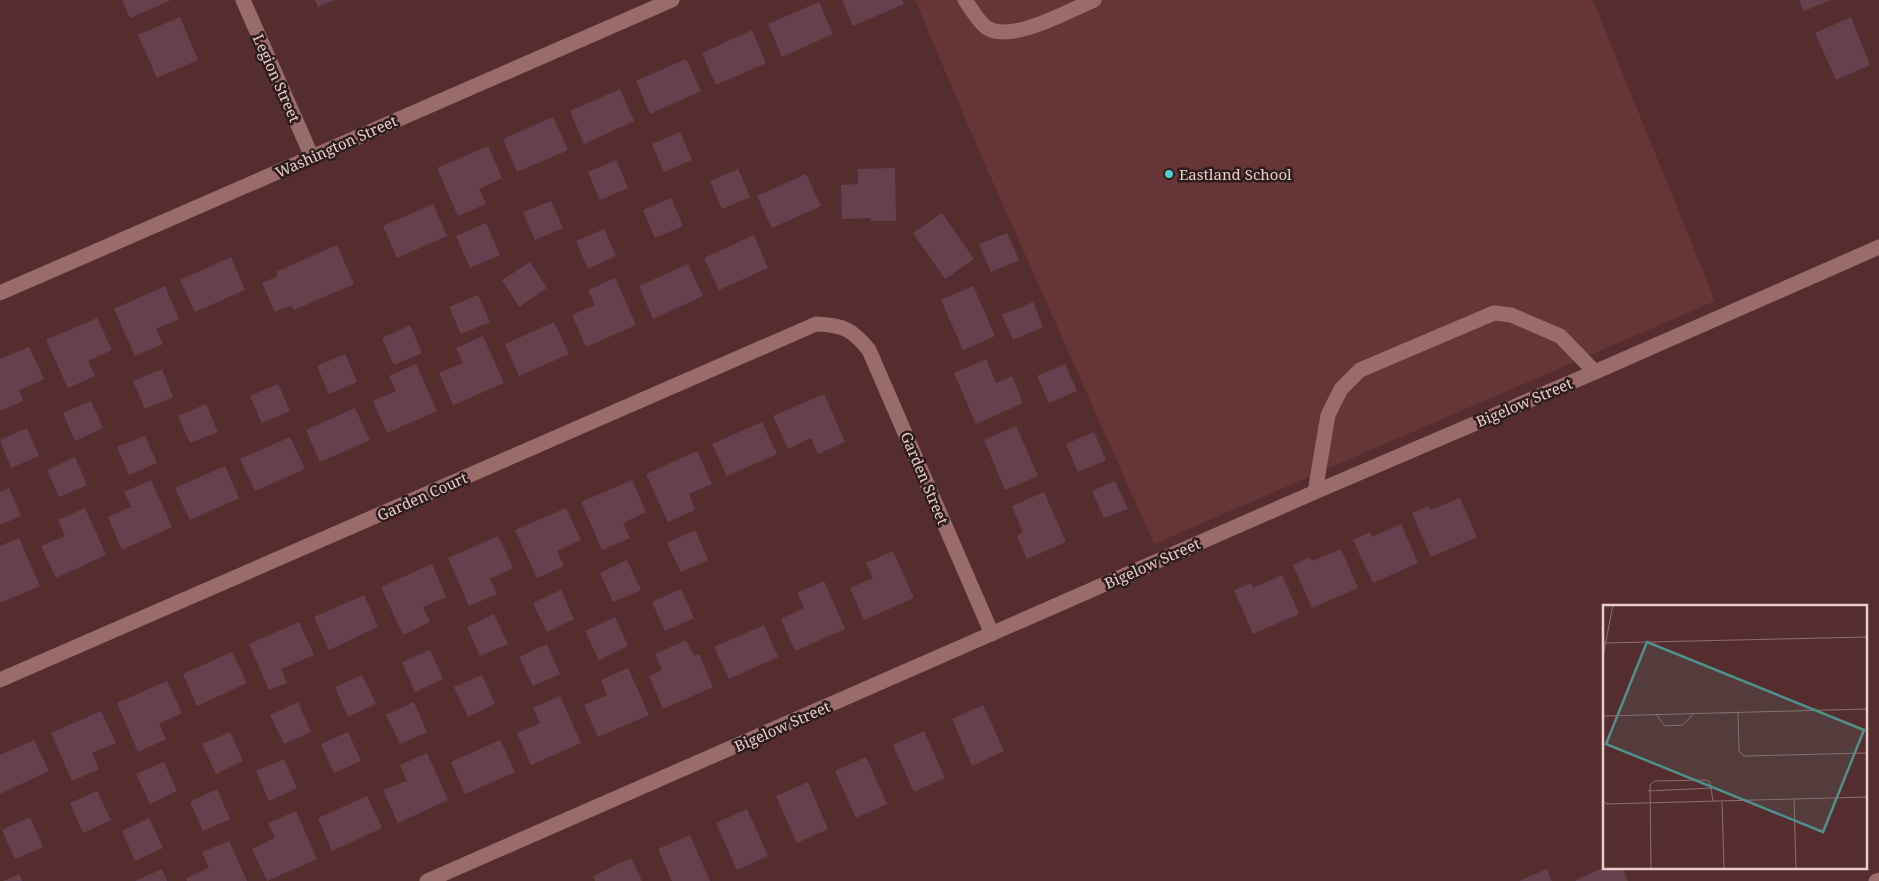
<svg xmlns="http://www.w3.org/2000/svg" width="1879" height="881" viewBox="0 0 1879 881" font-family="'Noto Serif',serif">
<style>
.built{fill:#653537}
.building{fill:#68404d}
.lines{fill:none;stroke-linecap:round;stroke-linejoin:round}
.minor{stroke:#996b6b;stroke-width:15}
.poi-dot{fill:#51ccd1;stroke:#2e1b1c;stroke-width:2}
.labels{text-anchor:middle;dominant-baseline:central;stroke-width:5;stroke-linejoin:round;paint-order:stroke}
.street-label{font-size:15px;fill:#e7cdcc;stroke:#2e1b1c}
.poi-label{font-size:15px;fill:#e7cdcc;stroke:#2e1b1c;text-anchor:start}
.inset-road{fill:none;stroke:#8f6d6d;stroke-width:1}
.view{fill:#50908a;fill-opacity:0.15;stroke:#50908a;stroke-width:2.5}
.inset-edge{fill:none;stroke:#e7cdcc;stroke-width:2.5}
</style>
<rect width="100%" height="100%" fill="#552d2e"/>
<!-- built -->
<path class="built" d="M915,0H1593L1715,301L1154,544L979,151Z"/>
<!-- building -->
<path class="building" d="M122,0H171L130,18Z
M315,0H334L318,7Z
M842,0H902L904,4L853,26Z
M1799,0H1831L1804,11Z
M819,2L833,34L782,57L768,24Z
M180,17L198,60L157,78L138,35Z
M1851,17L1870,65L1836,80L1815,33Z
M752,30L766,63L716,85L702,53Z
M686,59L701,91L650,114L636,81Z
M620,89L634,121L584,144L570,111Z
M553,117L568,150L517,172L503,139Z
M680,132L692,160L664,172L652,144Z
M488,146L502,178L479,189L486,204L458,216L437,168Z
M616,160L628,188L600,200L588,172Z
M895,168L896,221H871V218L842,219L841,185L858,184V169Z
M738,169L750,197L722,209L710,181Z
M806,174L821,206L772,228L757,196Z
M671,198L683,226L655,238L643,210Z
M551,201L563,228L535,240L523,212Z
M433,204L447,236L397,258L383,226Z
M942,213L974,259L945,279L913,233Z
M486,223L500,255L470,268L456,236Z
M604,229L616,256L588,269L576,241Z
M1007,233L1019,260L991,272L979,244Z
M754,235L768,268L719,290L704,258Z
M337,245L354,284L294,310L291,305L275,312L262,283L278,276L276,272Z
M231,257L245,290L195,312L180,280Z
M530,262L547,288L519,307L502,280Z
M688,264L703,296L653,319L639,286Z
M615,278L636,325L586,347L572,315L595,305L588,290Z
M165,286L179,319L156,329L163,344L135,356L114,309Z
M973,286L995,336L963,350L941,300Z
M478,295L490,322L461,334L449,307Z
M1033,302L1043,327L1013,340L1002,315Z
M97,318L112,350L88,361L95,376L68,388L46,340Z
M554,322L569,354L519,376L505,344Z
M410,325L422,353L394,365L382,338Z
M483,336L504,383L453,405L439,373L463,363L456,348Z
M29,347L44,379L19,390L23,401L0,411V359Z
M345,354L357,382L329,394L317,366Z
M986,359L996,383L1012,376L1023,403L976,424L954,373Z
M416,364L437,411L387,433L373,401L396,391L389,376Z
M1065,364L1077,391L1049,403L1037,376Z
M162,369L173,397L145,409L133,381Z
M278,384L290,411L262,423L250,396Z
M824,394L845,442L818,454L811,438L788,449L773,416Z
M91,401L103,428L75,441L63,413Z
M206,404L218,432L190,443L178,416Z
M355,408L370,440L320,462L306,430Z
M762,422L777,454L727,476L712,444Z
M1016,426L1038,476L1005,490L984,440Z
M27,428L39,456L11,468L0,440Z
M1094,432L1106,460L1078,472L1066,444Z
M145,436L157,463L129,475L117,447Z
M290,437L305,469L255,491L240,459Z
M697,451L712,484L689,494L695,510L668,522L646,474Z
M75,457L87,485L59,497L47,470Z
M225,466L239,498L190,520L175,488Z
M151,480L172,527L122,550L108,517L131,507L124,492Z
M632,480L646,512L623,523L630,538L602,550L581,502Z
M1115,481L1128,509L1104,518L1092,491Z
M9,488L21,516L0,525V492Z
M1044,492L1066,542L1027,559L1017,536L1023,532L1012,506Z
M1460,498L1477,537L1431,557L1412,513L1429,506L1431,510Z
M85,508L106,555L56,578L41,546L65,536L58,520Z
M566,508L581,540L557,551L564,566L537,578L515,530Z
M1401,524L1418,563L1373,583L1353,540L1370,532L1372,537Z
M695,530L708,560L681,572L667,543Z
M498,536L513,568L490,579L497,594L469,606L448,558Z
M19,538L40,586L0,603V546Z
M1341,549L1358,588L1312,608L1293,565L1310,557L1312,561Z
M893,551L914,598L864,620L850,588L873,578L866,563Z
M627,560L641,590L613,602L600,573Z
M432,564L446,597L423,607L430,622L403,635L381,587Z
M1282,575L1299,614L1253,634L1234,590L1251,583L1253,588Z
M824,581L845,629L795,651L781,619L804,608L797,593Z
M681,589L694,618L665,631L652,602Z
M561,590L574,619L547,632L533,603Z
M364,595L378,627L329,650L314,617Z
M494,614L508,644L480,656L467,627Z
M615,617L628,646L599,660L585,631Z
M299,622L314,655L281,669L287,683L269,690L249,644Z
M764,625L778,657L729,679L714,647Z
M686,640L694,656L699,654L713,687L663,709L649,676L662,670L655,654Z
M547,644L560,674L533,686L519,657Z
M430,650L443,679L415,692L402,662Z
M232,652L247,683L197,706L183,674Z
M628,668L649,715L598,737L584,705L607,695L601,680Z
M362,675L376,704L348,717L335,687Z
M482,675L495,704L468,717L454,687Z
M167,681L182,713L159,724L166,739L138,752L117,703Z
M560,696L581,743L531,765L517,733L540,723L533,708Z
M298,702L311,732L284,744L270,715Z
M414,702L427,732L400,744L386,715Z
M983,705L1004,751L972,766L952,719Z
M101,711L116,743L92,753L99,769L72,781L51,733Z
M924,731L945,778L914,792L893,745Z
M230,732L243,761L216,774L202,744Z
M348,732L361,761L334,773L321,744Z
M34,740L49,771L0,794V755Z
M500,740L515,772L465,794L451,762Z
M427,753L448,800L398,823L383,790L407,781L400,765Z
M866,757L887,804L856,818L835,771Z
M284,759L297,788L269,801L256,771Z
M164,762L177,791L150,804L136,774Z
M808,782L828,829L797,843L776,796Z
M217,789L230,819L203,831L190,802Z
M97,791L111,820L83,833L70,803Z
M367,796L382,828L332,851L318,818Z
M747,809L768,856L737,870L716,823Z
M296,811L317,859L267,881L252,849L275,838L268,823Z
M30,817L43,847L15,859L2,830Z
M149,818L163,848L135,861L122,831Z
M690,835L710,881H672L658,849Z
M229,841L247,881H187L186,878L209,868L202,852Z
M631,858L642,881H595L593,876Z
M1604,867H1622L1628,881H1576V880Z
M162,869L167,881H135Z
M1547,869L1552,881H1519Z
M19,874L22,881H3Z"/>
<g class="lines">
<!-- minor -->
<path class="minor" d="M243,0L312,157
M965,0C970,7 980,24 987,28C1013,43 1068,11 1094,0
M0,293L672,0
M1315,492L1328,415L1341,389L1360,370L1494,313L1511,315L1560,336L1595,372
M0,680L816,324C843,325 852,329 869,350L992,634
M427,881L1315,492L1595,372L1879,247
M1876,881L1879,880"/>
</g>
<!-- markers -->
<circle class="poi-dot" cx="1169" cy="174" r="5"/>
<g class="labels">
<!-- street labels -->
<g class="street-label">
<text transform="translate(277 78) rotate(66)">Legion Street</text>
<text transform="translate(336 146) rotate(-24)">Washington Street</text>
<text transform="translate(1524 402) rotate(-23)">Bigelow Street</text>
<text transform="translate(925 478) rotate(67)">Garden Street</text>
<text transform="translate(422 496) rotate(-24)">Garden Court</text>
<text transform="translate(1152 563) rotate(-24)">Bigelow Street</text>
<text transform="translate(782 726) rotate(-24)">Bigelow Street</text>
</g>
<!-- poi labels -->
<g class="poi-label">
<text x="1179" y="174">Eastland School</text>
</g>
</g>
<!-- overview -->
<g transform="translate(1603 605)">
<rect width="264" height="264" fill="#552d2e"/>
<path class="inset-road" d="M2,38L264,32M0,51L10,0M135,107L136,146L141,151L264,148M53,109L62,121L80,120L91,108M0,111L264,104M45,186L109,183M191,194L193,263M0,196L4,199L264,192M119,196L121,263M48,263L47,180L52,176L103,175L107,177L110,196"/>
<path class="view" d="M44,37L261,125L220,227L3,139Z"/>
<rect width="264" height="264" class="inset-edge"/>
</g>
</svg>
